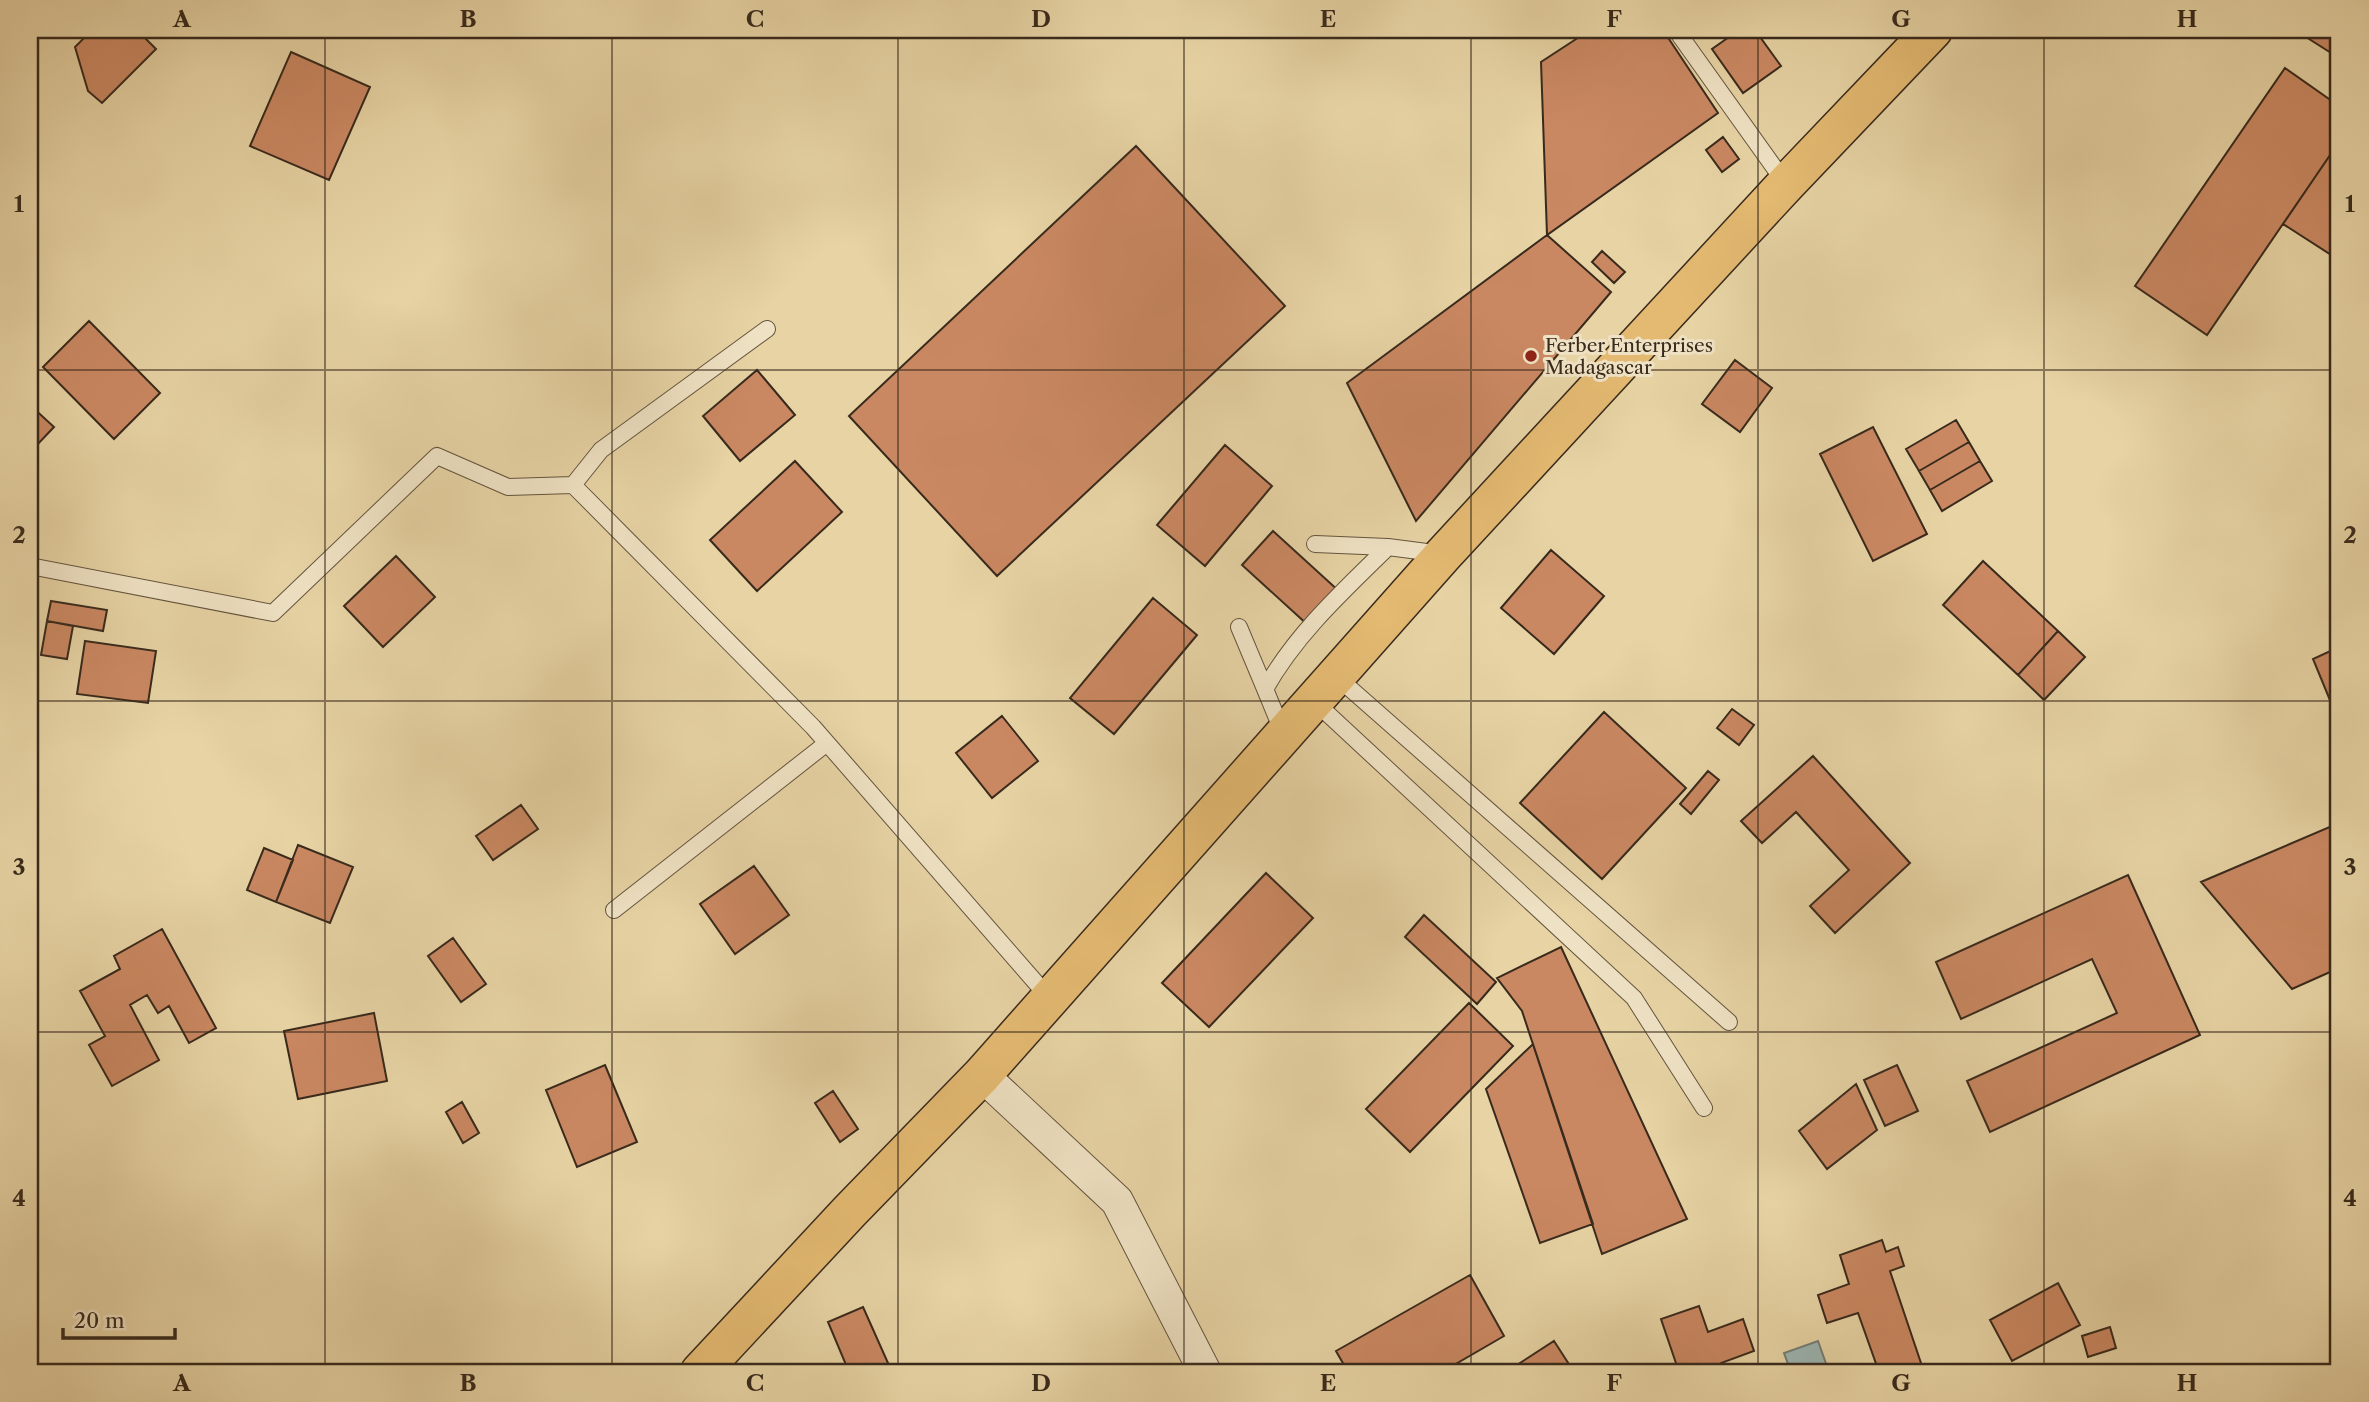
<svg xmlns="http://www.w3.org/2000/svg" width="2369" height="1402" viewBox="0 0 2369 1402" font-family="'Libre Caslon Text',serif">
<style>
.water{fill:#9cb5b2;stroke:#747d76;stroke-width:2}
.building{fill:#ca8862;stroke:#382a1c;stroke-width:2}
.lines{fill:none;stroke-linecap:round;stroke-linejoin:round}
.service-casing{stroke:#64543e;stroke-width:18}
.minor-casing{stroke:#64543e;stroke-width:34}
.primary-casing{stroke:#382a1c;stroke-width:41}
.service{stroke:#efe2c4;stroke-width:16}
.minor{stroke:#efe2c4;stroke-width:32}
.primary{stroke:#e4ba72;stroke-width:38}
.grid{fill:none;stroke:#382a1c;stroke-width:2;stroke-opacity:0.55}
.poi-dot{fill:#8f2418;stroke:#efe2c4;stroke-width:2.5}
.labels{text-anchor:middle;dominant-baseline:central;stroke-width:6;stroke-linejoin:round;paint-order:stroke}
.poi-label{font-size:19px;fill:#382a1c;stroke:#efe2c4;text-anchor:start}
.neatline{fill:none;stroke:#382a1c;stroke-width:2.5}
.grid-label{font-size:23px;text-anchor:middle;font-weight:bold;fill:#382a1c}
</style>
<rect width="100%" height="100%" fill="#e7d3a4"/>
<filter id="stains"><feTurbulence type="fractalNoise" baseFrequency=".00286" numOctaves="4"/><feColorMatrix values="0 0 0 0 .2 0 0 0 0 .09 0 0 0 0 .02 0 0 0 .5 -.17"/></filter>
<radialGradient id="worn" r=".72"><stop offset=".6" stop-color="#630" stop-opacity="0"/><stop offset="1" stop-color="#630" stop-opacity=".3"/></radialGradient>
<!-- water -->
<path class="water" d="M1818,1341L1829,1372H1791L1784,1353Z"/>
<!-- building -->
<path class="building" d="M92,30H137L156,49L102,103L88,91L75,47Z
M1590,30H1663L1718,113L1547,235L1541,62Z
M1739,30H1755L1781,66L1743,93L1712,49Z
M2295,30H2339V58Z
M291,52L370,87L329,180L250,146Z
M2285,68L2339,106V142L2207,335L2135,286Z
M1723,137L1739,159L1722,172L1706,150Z
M2339,142V260L2283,224Z
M1136,146L1285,306L997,576L849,416Z
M1547,235L1611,292L1416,521L1347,383Z
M1602,251L1625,272L1614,283L1592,262Z
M89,321L160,393L114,439L43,367Z
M1735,360L1772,388L1740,432L1702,404Z
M757,370L795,415L740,461L703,416Z
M30,405L54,427L35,447L30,442Z
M1956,420L1969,442L1919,471L1906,449Z
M1873,427L1927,534L1873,561L1820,454Z
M1969,442L1980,461L1930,490L1919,471Z
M1225,445L1272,486L1205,566L1157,525Z
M795,461L842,512L757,591L710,540Z
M1980,461L1992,481L1942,511L1930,490Z
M1273,531L1340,592L1309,626L1242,565Z
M1551,550L1604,596L1554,654L1501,608Z
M396,556L435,597L383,647L344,606Z
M1983,561L2058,631L2018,675L1943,605Z
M1153,598L1197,635L1114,734L1070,698Z
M51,601L107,610L103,631L47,621Z
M47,621L73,626L67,659L41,655Z
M2058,631L2085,657L2044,700L2018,675Z
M85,641L156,651L148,703L77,694Z
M2339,647V722L2313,659Z
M1732,709L1754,725L1739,745L1717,728Z
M1604,712L1686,788L1602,879L1520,803Z
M1002,716L1038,761L992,798L956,753Z
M1813,756L1910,863L1835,933L1810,906L1849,870L1796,812L1762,843L1741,821Z
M1708,771L1719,780L1691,814L1680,804Z
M521,805L538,829L493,860L476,836Z
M2339,823V968L2292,989L2201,882Z
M298,845L353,867L330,923L276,902Z
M264,848L293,860L276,902L247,890Z
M754,866L789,915L735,954L700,904Z
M1266,873L1313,918L1209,1027L1162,983Z
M2128,875L2200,1035L1990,1132L1967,1081L2117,1013L2092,959L1961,1019L1936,962Z
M1424,915L1496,982L1477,1004L1405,937Z
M162,929L216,1028L189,1043L169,1006L158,1013L147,995L130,1005L159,1060L112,1086L89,1045L105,1036L80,991L120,969L114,956Z
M453,938L486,984L461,1002L428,956Z
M1561,947L1687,1219L1602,1254L1522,1011L1497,978Z
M1469,1003L1513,1046L1410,1152L1366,1109Z
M374,1013L387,1081L298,1099L284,1031Z
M1533,1044L1593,1224L1540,1243L1486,1089Z
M605,1065L637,1142L577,1167L546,1090Z
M1897,1065L1918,1111L1885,1126L1864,1080Z
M1856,1084L1877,1130L1827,1169L1799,1131Z
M833,1091L858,1129L840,1142L815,1103Z
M462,1102L479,1133L463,1143L446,1112Z
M1882,1240L1886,1252L1898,1247L1904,1266L1890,1271L1924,1372H1879L1858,1313L1827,1323L1818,1295L1849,1284L1840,1255Z
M1470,1275L1504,1336L1449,1368L1451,1372H1348L1336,1351Z
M2058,1283L2080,1325L2012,1361L1990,1320Z
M1699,1306L1708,1332L1743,1319L1754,1351L1721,1363L1724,1372H1679L1661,1319Z
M863,1307L892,1372H849L828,1322Z
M2110,1327L2116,1348L2088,1357L2082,1336Z
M1554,1341L1574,1372H1506Z"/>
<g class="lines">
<defs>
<path id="service" d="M1676,30L1786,184
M573,485L601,450L767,329
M1315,544L1388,547
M30,566L273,613L437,456L508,487L573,485L813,727L1051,1000
M1239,627L1265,689
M1337,677L1729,1022
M1315,702L1634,998L1704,1108
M1284,735L1265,689C1296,634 1343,591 1388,547L1442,554
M614,910L827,743"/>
<path id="minor" d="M982,1075L1117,1201L1205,1372"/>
<path id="primary" d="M700,1372L849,1212L982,1075L1444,554L1786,184L1933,30"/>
</defs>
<!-- service casing -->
<use href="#service" class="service-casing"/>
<!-- minor casing -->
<use href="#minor" class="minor-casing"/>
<!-- primary casing -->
<use href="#primary" class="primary-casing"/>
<!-- service -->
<use href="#service" class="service"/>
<!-- minor -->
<use href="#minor" class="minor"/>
<!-- primary -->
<use href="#primary" class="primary"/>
</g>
<!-- grid -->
<path class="grid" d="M325,30V1372M612,30V1372M898,30V1372M1184,30V1372M1471,30V1372M1758,30V1372M2044,30V1372M30,370H2339M30,701H2339M30,1032H2339"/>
<!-- markers -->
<circle class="poi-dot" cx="1531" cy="356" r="7"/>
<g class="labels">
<!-- poi labels -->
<g class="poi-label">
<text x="1545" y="345">Ferber Enterprises<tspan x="1545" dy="22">Madagascar</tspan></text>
</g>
</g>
<!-- margin -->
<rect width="2369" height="1402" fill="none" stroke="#e7d3a4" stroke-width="77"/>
<!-- scale -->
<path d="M63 1328v10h112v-10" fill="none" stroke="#382a1c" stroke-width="3.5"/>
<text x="74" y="1328" font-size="21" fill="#382a1c" stroke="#efe2c4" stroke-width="5" paint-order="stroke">20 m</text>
<rect x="38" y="38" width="2292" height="1326" class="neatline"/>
<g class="grid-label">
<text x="182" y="27">A</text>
<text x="468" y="27">B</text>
<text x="755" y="27">C</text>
<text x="1041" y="27">D</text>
<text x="1328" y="27">E</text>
<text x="1614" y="27">F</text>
<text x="1901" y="27">G</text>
<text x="2187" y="27">H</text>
<text x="19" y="212">1</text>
<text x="2350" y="212">1</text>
<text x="19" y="543">2</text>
<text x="2350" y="543">2</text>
<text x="19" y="875">3</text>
<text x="2350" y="875">3</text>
<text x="19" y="1206">4</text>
<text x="2350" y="1206">4</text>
<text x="182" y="1391">A</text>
<text x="468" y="1391">B</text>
<text x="755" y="1391">C</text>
<text x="1041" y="1391">D</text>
<text x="1328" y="1391">E</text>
<text x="1614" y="1391">F</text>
<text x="1901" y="1391">G</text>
<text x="2187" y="1391">H</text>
</g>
<rect width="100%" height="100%" filter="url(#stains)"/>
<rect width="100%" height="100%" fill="url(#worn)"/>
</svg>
